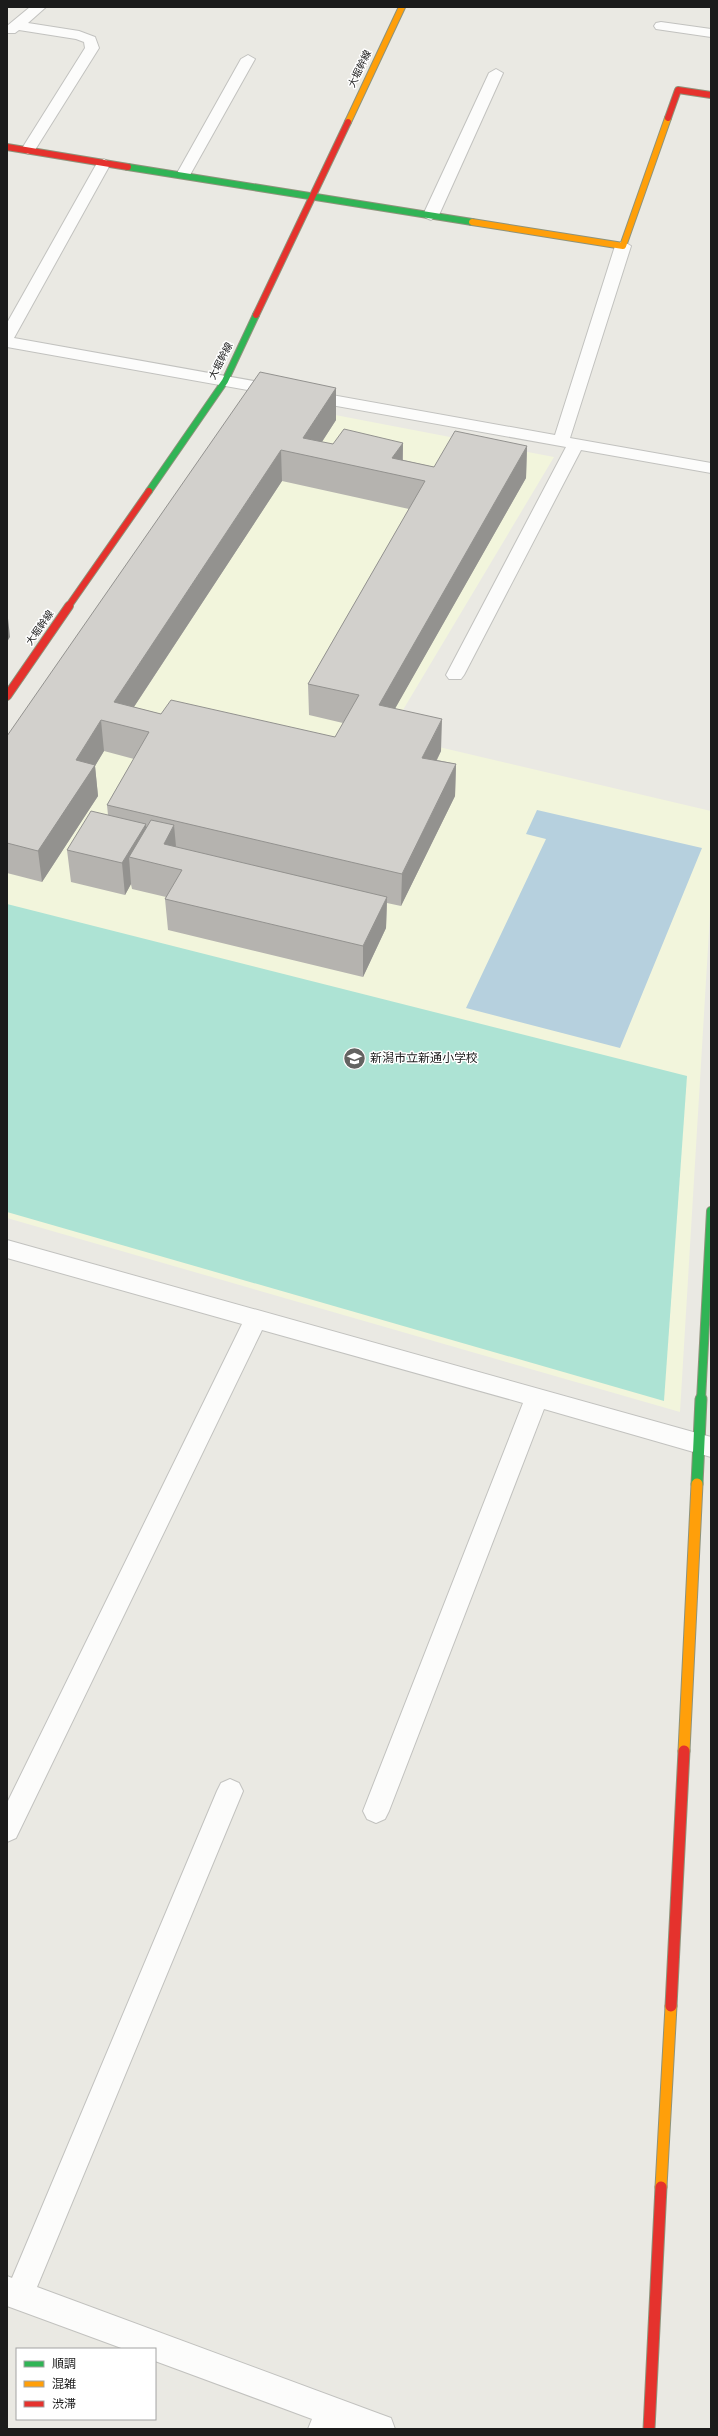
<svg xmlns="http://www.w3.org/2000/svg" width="718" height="2436" viewBox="0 0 718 2436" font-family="'Sofia Sans Condensed','Noto Sans JP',sans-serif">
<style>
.education{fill:#f2f5dc}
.pitch{fill:#ade3d4}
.water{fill:#b6d0de}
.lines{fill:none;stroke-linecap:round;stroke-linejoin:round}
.street-casing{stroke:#c2c2bf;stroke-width:2}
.fast-far2-casing{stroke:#8e937b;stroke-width:8}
.fast-far1-casing{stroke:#8e937b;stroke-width:10}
.fast-casing{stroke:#8e937b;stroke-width:13}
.slow-far1-casing{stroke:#8e937b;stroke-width:8}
.slow-casing{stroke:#8e937b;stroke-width:13}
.jam-far2-casing{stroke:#8e937b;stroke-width:8}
.jam-far1-casing{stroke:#8e937b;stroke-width:10}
.jam-casing{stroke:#8e937b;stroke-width:13}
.street{fill:#fcfcfb;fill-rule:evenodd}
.fast-far2{stroke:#30b455;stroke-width:6}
.fast-far1{stroke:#30b455;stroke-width:8}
.fast{stroke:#30b455;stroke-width:11}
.slow-far1{stroke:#ff9f0a;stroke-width:6}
.slow{stroke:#ff9f0a;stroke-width:11}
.jam-far2{stroke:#e5322d;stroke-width:6}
.jam-far1{stroke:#e5322d;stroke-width:8}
.jam{stroke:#e5322d;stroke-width:11}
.wall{fill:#b5b3af;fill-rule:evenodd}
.shaded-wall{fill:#93928f}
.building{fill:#d2d0cc;stroke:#93928f;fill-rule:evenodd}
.labels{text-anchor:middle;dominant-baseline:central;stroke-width:3;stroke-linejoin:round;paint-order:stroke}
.far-street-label{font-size:10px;fill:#1b1b1b;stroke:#fff}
.poi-label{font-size:12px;fill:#1b1b1b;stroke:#fff;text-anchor:start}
</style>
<rect width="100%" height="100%" fill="#eae9e3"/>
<!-- education -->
<path class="education" d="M257,400L554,457L388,735L711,811V898L680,1412L7,1218V764Z"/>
<!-- pitch -->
<path class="pitch" d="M7,904L687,1076L664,1401L7,1212Z"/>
<!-- water -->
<path class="water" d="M537,810L702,848L620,1048L466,1008L546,839L526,834Z"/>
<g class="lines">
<defs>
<path id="street" d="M30,7H46L28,23L79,31L95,37L99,48L35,150L28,154L21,150L85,48L84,42L76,39L19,30L15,33H7V26Z
M661,22L711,29V37L656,29L654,26L656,23Z
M248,55L255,59L190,175L188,178H178L176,175L241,59Z
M496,69L503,73L439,215L431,220L426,218L423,215L489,73Z
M104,159L111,163L14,338L555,435L615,246L623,241L631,246L570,438L711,463V473L581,450L464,675L461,679H449L446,675L566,447L7,347V323L97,163Z
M7,1240L711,1437V1457L544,1409L389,1811L385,1819L376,1823L367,1819L363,1811L523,1403L262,1330L16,1838L7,1842V1803L242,1324L7,1258Z
M230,1779L239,1783L243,1791L37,2287L380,2414L391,2418L395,2429H308L312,2419L155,2361V2349H124L7,2306V2276L12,2278L217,1791L221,1783Z"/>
<path id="fast-far2" d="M128,167L472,222
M149,491L225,381L256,315"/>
<path id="fast-far1" d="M701,1400L711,1211"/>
<path id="fast" d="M697,1484L701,1399"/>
<path id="slow-far1" d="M348,122L402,7
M472,222L623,246L668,118"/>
<path id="slow" d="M684,1751L697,1484
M661,2187L671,2006"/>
<path id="jam-far2" d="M668,118L678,90L711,95
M7,147L128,167
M256,315L348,122
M68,607L149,491"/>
<path id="jam-far1" d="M7,696L69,606"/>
<path id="jam" d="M671,2006L684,1751
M649,2429L661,2187"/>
</defs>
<!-- street casing -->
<use href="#street" class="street-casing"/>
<!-- fast-far2 casing -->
<use href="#fast-far2" class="fast-far2-casing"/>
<!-- fast-far1 casing -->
<use href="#fast-far1" class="fast-far1-casing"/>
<!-- fast casing -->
<use href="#fast" class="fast-casing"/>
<!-- slow-far1 casing -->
<use href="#slow-far1" class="slow-far1-casing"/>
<!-- slow casing -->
<use href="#slow" class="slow-casing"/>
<!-- jam-far2 casing -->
<use href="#jam-far2" class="jam-far2-casing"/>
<!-- jam-far1 casing -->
<use href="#jam-far1" class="jam-far1-casing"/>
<!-- jam casing -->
<use href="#jam" class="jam-casing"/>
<!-- street -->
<use href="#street" class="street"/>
<!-- fast-far2 -->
<use href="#fast-far2" class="fast-far2"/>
<!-- fast-far1 -->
<use href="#fast-far1" class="fast-far1"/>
<!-- fast -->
<use href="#fast" class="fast"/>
<!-- slow-far1 -->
<use href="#slow-far1" class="slow-far1"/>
<!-- slow -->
<use href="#slow" class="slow"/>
<!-- jam-far2 -->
<use href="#jam-far2" class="jam-far2"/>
<!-- jam-far1 -->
<use href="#jam-far1" class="jam-far1"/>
<!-- jam -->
<use href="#jam" class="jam"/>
</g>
<!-- wall -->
<path class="wall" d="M336,388V420L322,442L333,444L403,443V460L434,467L527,446L526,478L395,708L441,751L437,760L456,764L455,796L401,906L387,903L386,928L363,977L168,930L165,899L166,897L132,889L131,884L125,895L71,882L67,850L108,815L107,805L134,759L104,751L95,766L98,796L42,882L7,873V736ZM282,481L409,509L308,684L309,715L343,723L335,737L161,714L134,707Z"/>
<!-- shaded-wall -->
<path class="shaded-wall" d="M336,388V420L312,457L303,438Z
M403,443L402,474L392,458Z
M527,446L526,478L379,737V705Z
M281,450L282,481L122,725L114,702Z
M7,609L10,637L7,642Z
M442,719L441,751L422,789V758Z
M101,720L104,751L95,766L98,796L42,882L38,851L76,760Z
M456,764L455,796L401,906L402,874Z
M146,824L148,856L129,857L131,884L125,895L122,863Z
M174,825L177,857L164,844Z
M387,897L386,928L363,977V946Z"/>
<!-- building -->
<path class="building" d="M260,372L336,388L303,438L333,444L344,429L403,443L392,458L434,467L455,431L527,446L379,705L442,719L422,758L456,764L402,874L107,805L149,732L101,720L76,760L95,765L38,851L7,843V736ZM281,450L425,481L308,684L359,695L335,737L171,700L161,714L114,702Z
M91,811L146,824L122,863L67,850Z
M151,820L174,825L164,844L387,897L363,946L165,899L182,870L129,857Z"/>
<!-- icons -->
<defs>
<symbol id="school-disc" viewBox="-11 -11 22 22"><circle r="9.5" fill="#636361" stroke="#fff"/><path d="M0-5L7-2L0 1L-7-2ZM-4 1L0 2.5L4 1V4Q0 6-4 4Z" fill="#fff"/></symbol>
</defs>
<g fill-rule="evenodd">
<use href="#school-disc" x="342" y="1046" width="25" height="25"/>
</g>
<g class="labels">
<!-- far-street labels -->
<g class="far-street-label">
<text transform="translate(360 69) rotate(-64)">大堀幹線</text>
<text transform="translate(221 361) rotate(-63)">大堀幹線</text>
<text transform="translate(40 628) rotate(-55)">大堀幹線</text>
</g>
<!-- poi labels -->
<g class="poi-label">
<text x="370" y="1058">新潟市立新通小学校</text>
</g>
</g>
<!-- border -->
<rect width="718" height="2436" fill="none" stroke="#1b1b1b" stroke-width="16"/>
<!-- legend -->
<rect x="16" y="2348" width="140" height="72" fill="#ffffff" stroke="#a4a4a4"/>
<rect x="24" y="2361" width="20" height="6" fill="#30b455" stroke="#a4a4a4"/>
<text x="52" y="2368" font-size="12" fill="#1b1b1b">順調</text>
<rect x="24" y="2381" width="20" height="6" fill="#ff9f0a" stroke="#a4a4a4"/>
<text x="52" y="2388" font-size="12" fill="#1b1b1b">混雑</text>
<rect x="24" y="2401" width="20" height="6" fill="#e5322d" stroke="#a4a4a4"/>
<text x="52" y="2408" font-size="12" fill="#1b1b1b">渋滞</text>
</svg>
